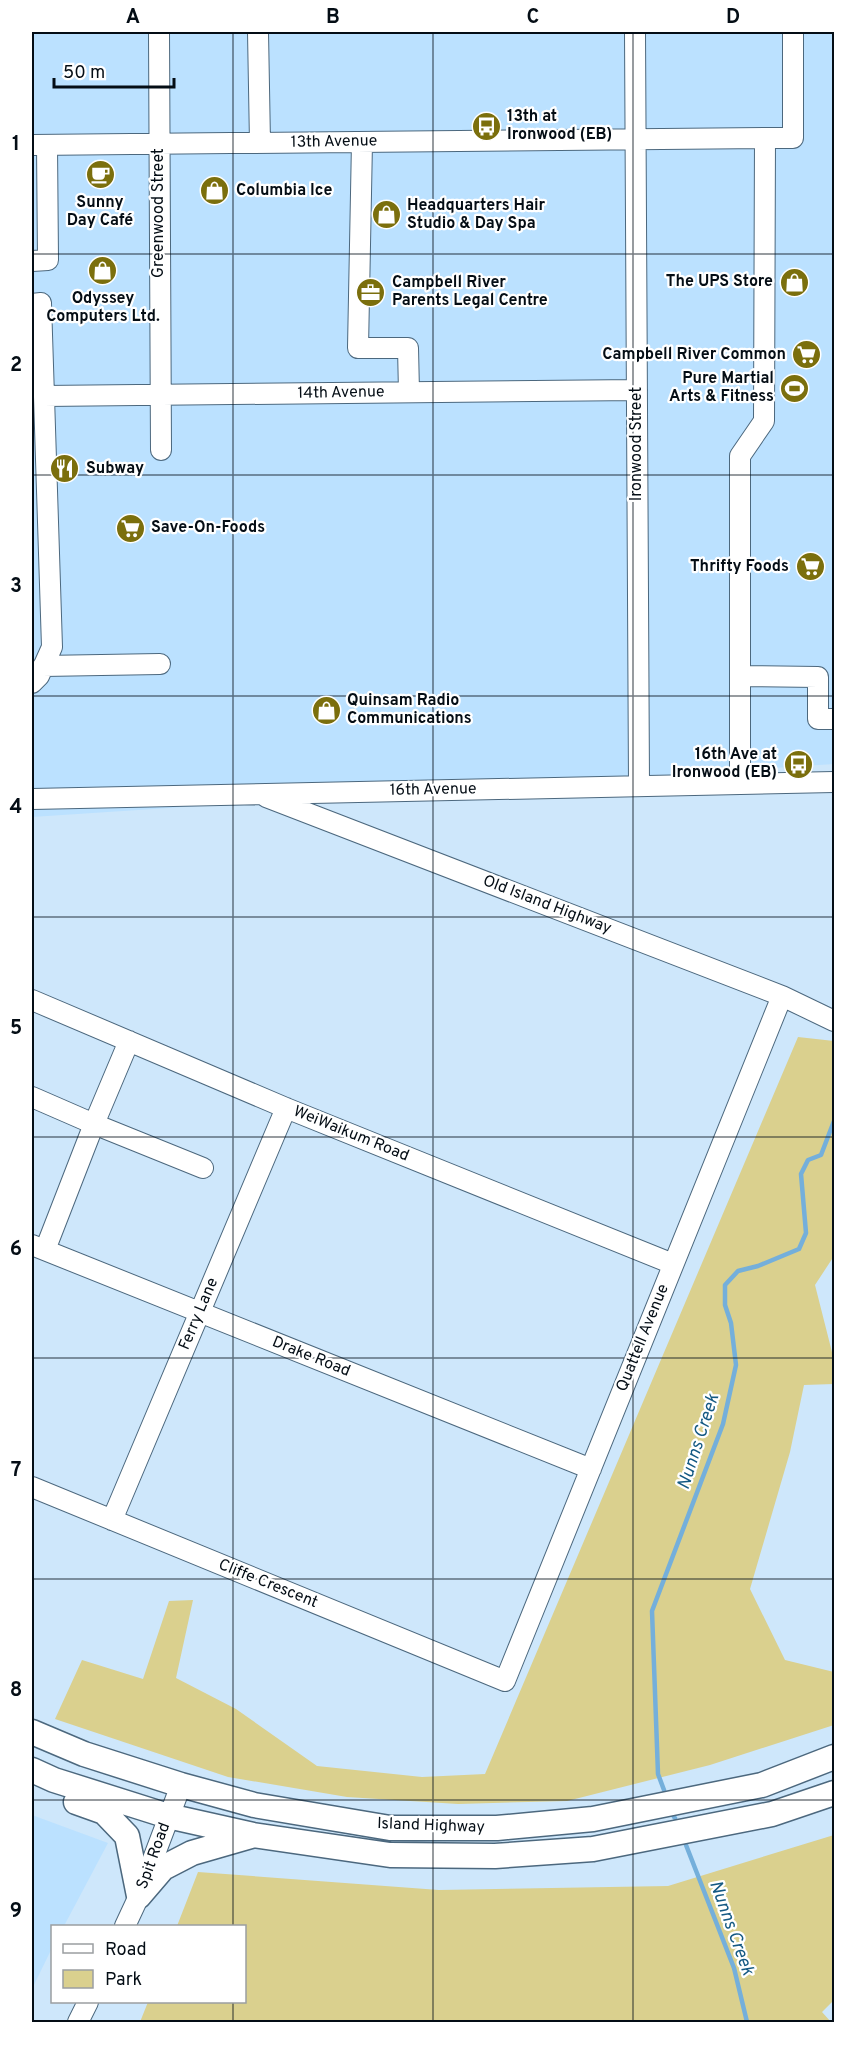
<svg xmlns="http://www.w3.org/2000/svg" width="866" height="2054" viewBox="0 0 866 2054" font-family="Overpass,sans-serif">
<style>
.built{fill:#bbe1ff}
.green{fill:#dad08e}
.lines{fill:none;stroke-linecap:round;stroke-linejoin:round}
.stream{stroke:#74afdb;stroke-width:4.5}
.minor-casing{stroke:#4c687e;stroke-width:22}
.major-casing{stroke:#4c687e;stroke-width:27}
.minor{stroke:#fff;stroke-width:20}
.major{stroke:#fff;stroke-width:24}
.grid{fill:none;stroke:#040d15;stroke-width:1.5;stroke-opacity:0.55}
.labels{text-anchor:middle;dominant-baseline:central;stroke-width:4.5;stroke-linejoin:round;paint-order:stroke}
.poi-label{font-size:16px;font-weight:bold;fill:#040d15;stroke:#fff;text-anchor:start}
.street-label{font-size:16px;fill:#040d15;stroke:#fff}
.water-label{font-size:18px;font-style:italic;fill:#145983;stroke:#fff}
.neatline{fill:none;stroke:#040d15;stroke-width:2}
.grid-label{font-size:20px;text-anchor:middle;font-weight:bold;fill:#040d15}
</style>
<rect width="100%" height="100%" fill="#cee7fb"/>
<!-- built -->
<path class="built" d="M32,32H834V764L32,817Z
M32,1815L108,1843L64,1926H52V1948L32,1989Z"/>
<!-- green -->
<path class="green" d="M798,1037L834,1041V1256L815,1285L834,1360V1384L804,1385L790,1452L750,1589L785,1660L834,1672V1725L710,1765L567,1801L458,1804L347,1797L228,1777L55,1719L82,1660L143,1679L169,1601L193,1600L176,1678L236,1709L317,1766L422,1777L485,1774Z
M834,1835V2000L822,2012L831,2022H140L148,2002H244V1926H177L198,1872L439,1890L668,1886Z"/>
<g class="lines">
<!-- stream -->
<path class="stream" d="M664,1790L658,1774L652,1611L723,1424L736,1365L731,1323L725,1305V1285L738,1271L758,1266L799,1249L806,1233L801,1174L808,1160L821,1155L834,1121
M674,1817L675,1818
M686,1845L734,1968L747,2022"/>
<defs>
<path id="minor" d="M159,32L161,450
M258,32L260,143
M635,32L639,785
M765,138H793V32
M362,142L358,348H408L409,392
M32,145L765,138L764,421L740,456V783
M32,261L48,260L47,145
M32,304L41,303L52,647L39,676L32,683
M44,396L637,390
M43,666L160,664
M740,676L818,677V719H834
M266,797L782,996L834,1021
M32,799L834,782
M32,1000L286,1108L673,1264
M32,1097L94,1124L129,1041
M32,1245L591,1469
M45,1250L94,1124L203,1168
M32,1487L505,1681L782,996
M112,1520L286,1108
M125,1926L139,1896L181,1785
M78,2022L88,2002"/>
<path id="major" d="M32,1732L84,1754L181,1785L254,1805L390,1828H497L593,1819L762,1785L834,1757
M32,1770L54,1780L168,1816L253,1835L390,1855L495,1856L593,1849L772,1814L834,1793
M76,1802L104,1812L127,1836L139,1896
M139,1896L163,1868L192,1853L251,1836"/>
</defs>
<!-- minor casing -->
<use href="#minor" class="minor-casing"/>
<!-- major casing -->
<use href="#major" class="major-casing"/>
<!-- minor -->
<use href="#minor" class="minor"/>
<!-- major -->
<use href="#major" class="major"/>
</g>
<!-- grid -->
<path class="grid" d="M233,32V1926M433,32V2022M633,32V2022M32,254H834M32,475H834M32,696H834M32,917H834M32,1137H834M32,1358H834M32,1579H834M32,1800H834M233,2002V2022"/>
<!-- icons -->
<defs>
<symbol id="bus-disc" viewBox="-11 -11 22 22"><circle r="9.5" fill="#7b6f0d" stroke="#fff"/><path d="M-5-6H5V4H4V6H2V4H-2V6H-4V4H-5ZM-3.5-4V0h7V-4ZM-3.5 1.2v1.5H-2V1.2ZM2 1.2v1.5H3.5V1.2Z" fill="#fff"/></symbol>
<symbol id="cafe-disc" viewBox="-11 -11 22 22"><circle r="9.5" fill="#7b6f0d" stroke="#fff"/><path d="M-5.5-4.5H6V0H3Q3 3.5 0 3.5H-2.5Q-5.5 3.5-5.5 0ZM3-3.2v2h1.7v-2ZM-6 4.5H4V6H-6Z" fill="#fff"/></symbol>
<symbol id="shop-disc" viewBox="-11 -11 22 22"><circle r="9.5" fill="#7b6f0d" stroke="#fff"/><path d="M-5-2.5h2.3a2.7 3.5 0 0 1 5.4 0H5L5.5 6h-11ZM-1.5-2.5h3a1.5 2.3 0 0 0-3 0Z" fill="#fff"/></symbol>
<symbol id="office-disc" viewBox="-11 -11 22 22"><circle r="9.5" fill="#7b6f0d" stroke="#fff"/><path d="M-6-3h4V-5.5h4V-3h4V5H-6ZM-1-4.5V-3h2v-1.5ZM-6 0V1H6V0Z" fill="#fff"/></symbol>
<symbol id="supermarket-disc" viewBox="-11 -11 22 22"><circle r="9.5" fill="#7b6f0d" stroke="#fff"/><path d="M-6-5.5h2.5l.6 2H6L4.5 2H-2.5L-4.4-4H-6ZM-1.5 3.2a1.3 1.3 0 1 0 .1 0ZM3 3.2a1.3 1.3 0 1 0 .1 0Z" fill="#fff"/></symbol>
<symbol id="stadium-disc" viewBox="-11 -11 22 22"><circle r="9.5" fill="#7b6f0d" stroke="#fff"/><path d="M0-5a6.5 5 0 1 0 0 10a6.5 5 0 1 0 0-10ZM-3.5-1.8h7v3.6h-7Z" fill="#fff"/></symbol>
<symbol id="restaurant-disc" viewBox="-11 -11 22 22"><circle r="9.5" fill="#7b6f0d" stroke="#fff"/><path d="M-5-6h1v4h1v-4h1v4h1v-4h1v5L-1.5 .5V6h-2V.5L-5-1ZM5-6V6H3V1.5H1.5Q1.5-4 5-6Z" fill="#fff"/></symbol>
</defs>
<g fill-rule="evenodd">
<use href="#bus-disc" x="470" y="110" width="33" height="33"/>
<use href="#cafe-disc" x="84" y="158" width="33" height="33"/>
<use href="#shop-disc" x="198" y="174" width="33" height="33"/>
<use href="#shop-disc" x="370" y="198" width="33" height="33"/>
<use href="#shop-disc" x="86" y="254" width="33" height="33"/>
<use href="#shop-disc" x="778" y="266" width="33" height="33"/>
<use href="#office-disc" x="354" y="276" width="33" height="33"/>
<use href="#supermarket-disc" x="790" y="338" width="33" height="33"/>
<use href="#stadium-disc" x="778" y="372" width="33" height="33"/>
<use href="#restaurant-disc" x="48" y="452" width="33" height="33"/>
<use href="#supermarket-disc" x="114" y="512" width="33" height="33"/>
<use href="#supermarket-disc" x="794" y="550" width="33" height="33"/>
<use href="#shop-disc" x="310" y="694" width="33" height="33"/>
<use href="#bus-disc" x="782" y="748" width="33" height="33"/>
</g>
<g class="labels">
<!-- poi labels -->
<g class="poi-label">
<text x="507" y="117">13th at<tspan x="507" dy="18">Ironwood (EB)</tspan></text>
<text x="236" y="191">Columbia Ice</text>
<text x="100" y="203" text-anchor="middle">Sunny<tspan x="100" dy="18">Day Café</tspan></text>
<text x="407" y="206">Headquarters Hair<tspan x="407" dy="18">Studio &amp; Day Spa</tspan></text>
<text x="773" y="282" text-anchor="end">The UPS Store</text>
<text x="392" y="283">Campbell River<tspan x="392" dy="18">Parents Legal Centre</tspan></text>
<text x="103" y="299" text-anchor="middle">Odyssey<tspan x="103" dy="18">Computers Ltd.</tspan></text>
<text x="786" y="355" text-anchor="end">Campbell River Common</text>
<text x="774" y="379" text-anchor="end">Pure Martial<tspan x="774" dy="18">Arts &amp; Fitness</tspan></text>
<text x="86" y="469">Subway</text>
<text x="151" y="528">Save-On-Foods</text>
<text x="789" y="567" text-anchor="end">Thrifty Foods</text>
<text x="347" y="701">Quinsam Radio<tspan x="347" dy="18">Communications</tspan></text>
<text x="777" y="755" text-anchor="end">16th Ave at<tspan x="777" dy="18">Ironwood (EB)</tspan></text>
</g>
<!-- street labels -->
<g class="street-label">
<text transform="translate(334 142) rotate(-1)">13th Avenue</text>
<text transform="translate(159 213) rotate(-90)">Greenwood Street</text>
<text transform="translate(341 393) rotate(-1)">14th Avenue</text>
<text transform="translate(637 444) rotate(-90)">Ironwood Street</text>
<text transform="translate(433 790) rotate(-1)">16th Avenue</text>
<text transform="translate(547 905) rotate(21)">Old Island Highway</text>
<text transform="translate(351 1134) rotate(22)">WeiWaikum Road</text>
<text transform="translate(199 1314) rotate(-67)">Ferry Lane</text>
<text transform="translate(643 1338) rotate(-68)">Quattell Avenue</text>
<text transform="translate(311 1357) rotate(22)">Drake Road</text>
<text transform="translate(268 1584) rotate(22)">Cliffe Crescent</text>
<text transform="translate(431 1826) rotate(2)">Island Highway</text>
<text transform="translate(154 1856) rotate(-70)">Spit Road</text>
</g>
<!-- water labels -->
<g class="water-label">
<text transform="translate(699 1442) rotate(-72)">Nunns Creek</text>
<text transform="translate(731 1928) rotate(70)">Nunns Creek</text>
</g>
</g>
<!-- border -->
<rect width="866" height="2054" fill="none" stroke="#ffffff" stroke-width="66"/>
<!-- legend -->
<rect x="51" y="1925" width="195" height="78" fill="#ffffff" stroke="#9b9ea1" stroke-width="1.5"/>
<rect x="63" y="1944" width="30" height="9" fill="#ffffff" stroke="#9b9ea1" stroke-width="1.5"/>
<text x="105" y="1955" font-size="18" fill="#040d15">Road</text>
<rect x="63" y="1970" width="30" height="18" fill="#dad08e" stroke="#9b9ea1" stroke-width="1.5"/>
<text x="105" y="1985" font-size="18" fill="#040d15">Park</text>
<!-- scale -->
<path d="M54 78v9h120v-9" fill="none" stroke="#040d15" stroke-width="3"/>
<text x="63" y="78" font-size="18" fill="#040d15" stroke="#ffffff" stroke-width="4.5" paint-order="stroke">50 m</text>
<rect x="33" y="33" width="800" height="1988" class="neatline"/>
<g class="grid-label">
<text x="133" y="23">A</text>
<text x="333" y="23">B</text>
<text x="533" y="23">C</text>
<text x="733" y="23">D</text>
<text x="16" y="150">1</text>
<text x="16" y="371">2</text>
<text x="16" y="592">3</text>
<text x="16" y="813">4</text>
<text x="16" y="1034">5</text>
<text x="16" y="1255">6</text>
<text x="16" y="1476">7</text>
<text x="16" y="1696">8</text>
<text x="16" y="1917">9</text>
</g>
</svg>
